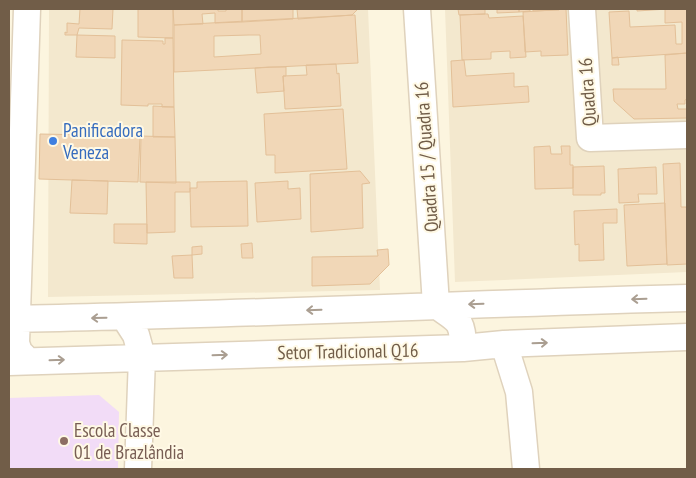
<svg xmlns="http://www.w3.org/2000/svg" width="696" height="478" viewBox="0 0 696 478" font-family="'PT Sans Narrow',sans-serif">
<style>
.residential{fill:#f3e8ce}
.education{fill:#f2dcf7}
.building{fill:#f1d7b7;stroke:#e3c098;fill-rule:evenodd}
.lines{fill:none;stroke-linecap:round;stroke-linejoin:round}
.minor-casing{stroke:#dfd2bc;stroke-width:29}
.minor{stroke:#fff;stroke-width:26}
.oneway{stroke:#aa9e91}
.shop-dot{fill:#3f7fe0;stroke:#fff9e5;stroke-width:2}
.education-dot{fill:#8d6e63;stroke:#fff9e5;stroke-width:2}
.labels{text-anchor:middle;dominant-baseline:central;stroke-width:4;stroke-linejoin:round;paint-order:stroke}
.street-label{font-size:19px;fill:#715d48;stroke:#fff9e5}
.shop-label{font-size:19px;fill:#366cbe;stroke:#fff9e5;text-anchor:start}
.education-label{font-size:19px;fill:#785e54;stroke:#fff9e5;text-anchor:start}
</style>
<rect width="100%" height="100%" fill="#fcf5df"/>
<!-- residential -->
<path class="residential" d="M49,9H368L380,290L48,297Z
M445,9H687V272L455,282Z"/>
<!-- education -->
<path class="education" d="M99,395L119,412L118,469H9V398Z"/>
<!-- building -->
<path class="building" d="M80,9H113L112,29L79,28L77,35H65V32L67,33V23L79,24Z
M138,9H173V38L138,37Z
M173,9H218V11H226V9H242V22L215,23V13L202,14L203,24L174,25Z
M242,9H293V19L242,22Z
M297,9H358L352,15L298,19Z
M458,9H485V14L459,15Z
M497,9H519V12L497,13Z
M519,9H530V11L519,12Z
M533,9H559V10L533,11Z
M566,9L568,55L541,56V51L525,52L523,12Z
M637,9H667L637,11Z
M665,9H687V53L612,58L609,12L629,11L630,27L675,25L676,44H682V22L665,23Z
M485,14H488L489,18L523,16L526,57L510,58V51L491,52V59L462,60L460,15Z
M355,15L358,63L174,72V25ZM249,35H260L261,54L214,57V36Z
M77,35L115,36V58L76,57Z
M165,38H173L174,107H162V104H148V106L121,105L122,40L163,41V44H165Z
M687,53V99L685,100V104H677L678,109H687V118L634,119L614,101L613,89H666L665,55Z
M618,57L619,65H612V58Z
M464,60L466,76L514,73V87L528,86L529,102L453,107L451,61Z
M336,64L337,74L339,73L341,106L285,109L283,76L307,75L306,65Z
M269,67H286V76H283L284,91L257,93L255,68Z
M153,106L174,107L175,137H153Z
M343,109L347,169L275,173V155H266L264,114Z
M40,134L140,136L138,182L39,179Z
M141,136L175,137L176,183L140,182Z
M550,146L551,154H562L561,146H570V165H573V188L535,189L534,147Z
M680,163L681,207H686L687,210V264L667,265L663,164Z
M604,166L605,193H601V195H573V167Z
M656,167L657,194H638L639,202L619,203L618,169Z
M360,171L370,183L362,184L363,228L311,232L310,174Z
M72,180L108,181L107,214L70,213Z
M247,181L248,226L191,227L190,188H197V182Z
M288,181V189L300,188L301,219L257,222L255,183Z
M146,182H190V192H175V232L147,233Z
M665,203L667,264L627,266L624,205Z
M617,209V223H603L604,260L579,261V244L575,245L574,211Z
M114,224H147V244L114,243Z
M252,243L253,258H242L241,244Z
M202,246V254L192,255V247Z
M388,249L389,265L370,284L312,286V257L378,256L377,250Z
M192,255L193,278H174L172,256Z"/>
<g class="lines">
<defs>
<path id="minor" d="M27,9L16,343L19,352L28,361
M417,9L436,305C458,321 463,319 463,348
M582,9L590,138L687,135
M125,318L136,335L142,357L138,469
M9,319C235,315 461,304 687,298
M504,344L519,392L526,469
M9,362L463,348L504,344L687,337"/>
</defs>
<!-- minor casing -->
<use href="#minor" class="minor-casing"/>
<!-- minor -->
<use href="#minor" class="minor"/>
</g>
<!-- one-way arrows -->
<defs><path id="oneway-shaft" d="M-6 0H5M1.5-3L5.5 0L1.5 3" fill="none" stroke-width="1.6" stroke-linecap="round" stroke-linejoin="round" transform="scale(1.25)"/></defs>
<g class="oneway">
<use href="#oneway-shaft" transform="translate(639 299) rotate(178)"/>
<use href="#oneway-shaft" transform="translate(476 304) rotate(178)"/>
<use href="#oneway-shaft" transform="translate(314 310) rotate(178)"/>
<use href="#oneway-shaft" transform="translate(99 318) rotate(179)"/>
<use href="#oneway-shaft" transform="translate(540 343) rotate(-2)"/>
<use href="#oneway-shaft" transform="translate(220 355) rotate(-2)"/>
<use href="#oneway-shaft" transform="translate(57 360) rotate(-2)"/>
</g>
<!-- markers -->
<circle class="shop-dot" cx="53" cy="141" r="5"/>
<circle class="education-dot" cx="64" cy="441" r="5"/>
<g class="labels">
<!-- street labels -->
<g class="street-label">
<text transform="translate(587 92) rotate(-94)">Quadra 16</text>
<text transform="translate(426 157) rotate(-94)">Quadra 15 / Quadra 16</text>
<text transform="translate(348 351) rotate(-1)">Setor Tradicional Q16</text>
</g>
<!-- shop labels -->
<g class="shop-label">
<text x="63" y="130">Panificadora<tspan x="63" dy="22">Veneza</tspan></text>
</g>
<!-- education labels -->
<g class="education-label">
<text x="74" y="430">Escola Classe<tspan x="74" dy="22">01 de Brazlândia</tspan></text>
</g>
</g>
<!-- border -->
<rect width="696" height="478" fill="none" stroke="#715d48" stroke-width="20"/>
</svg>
